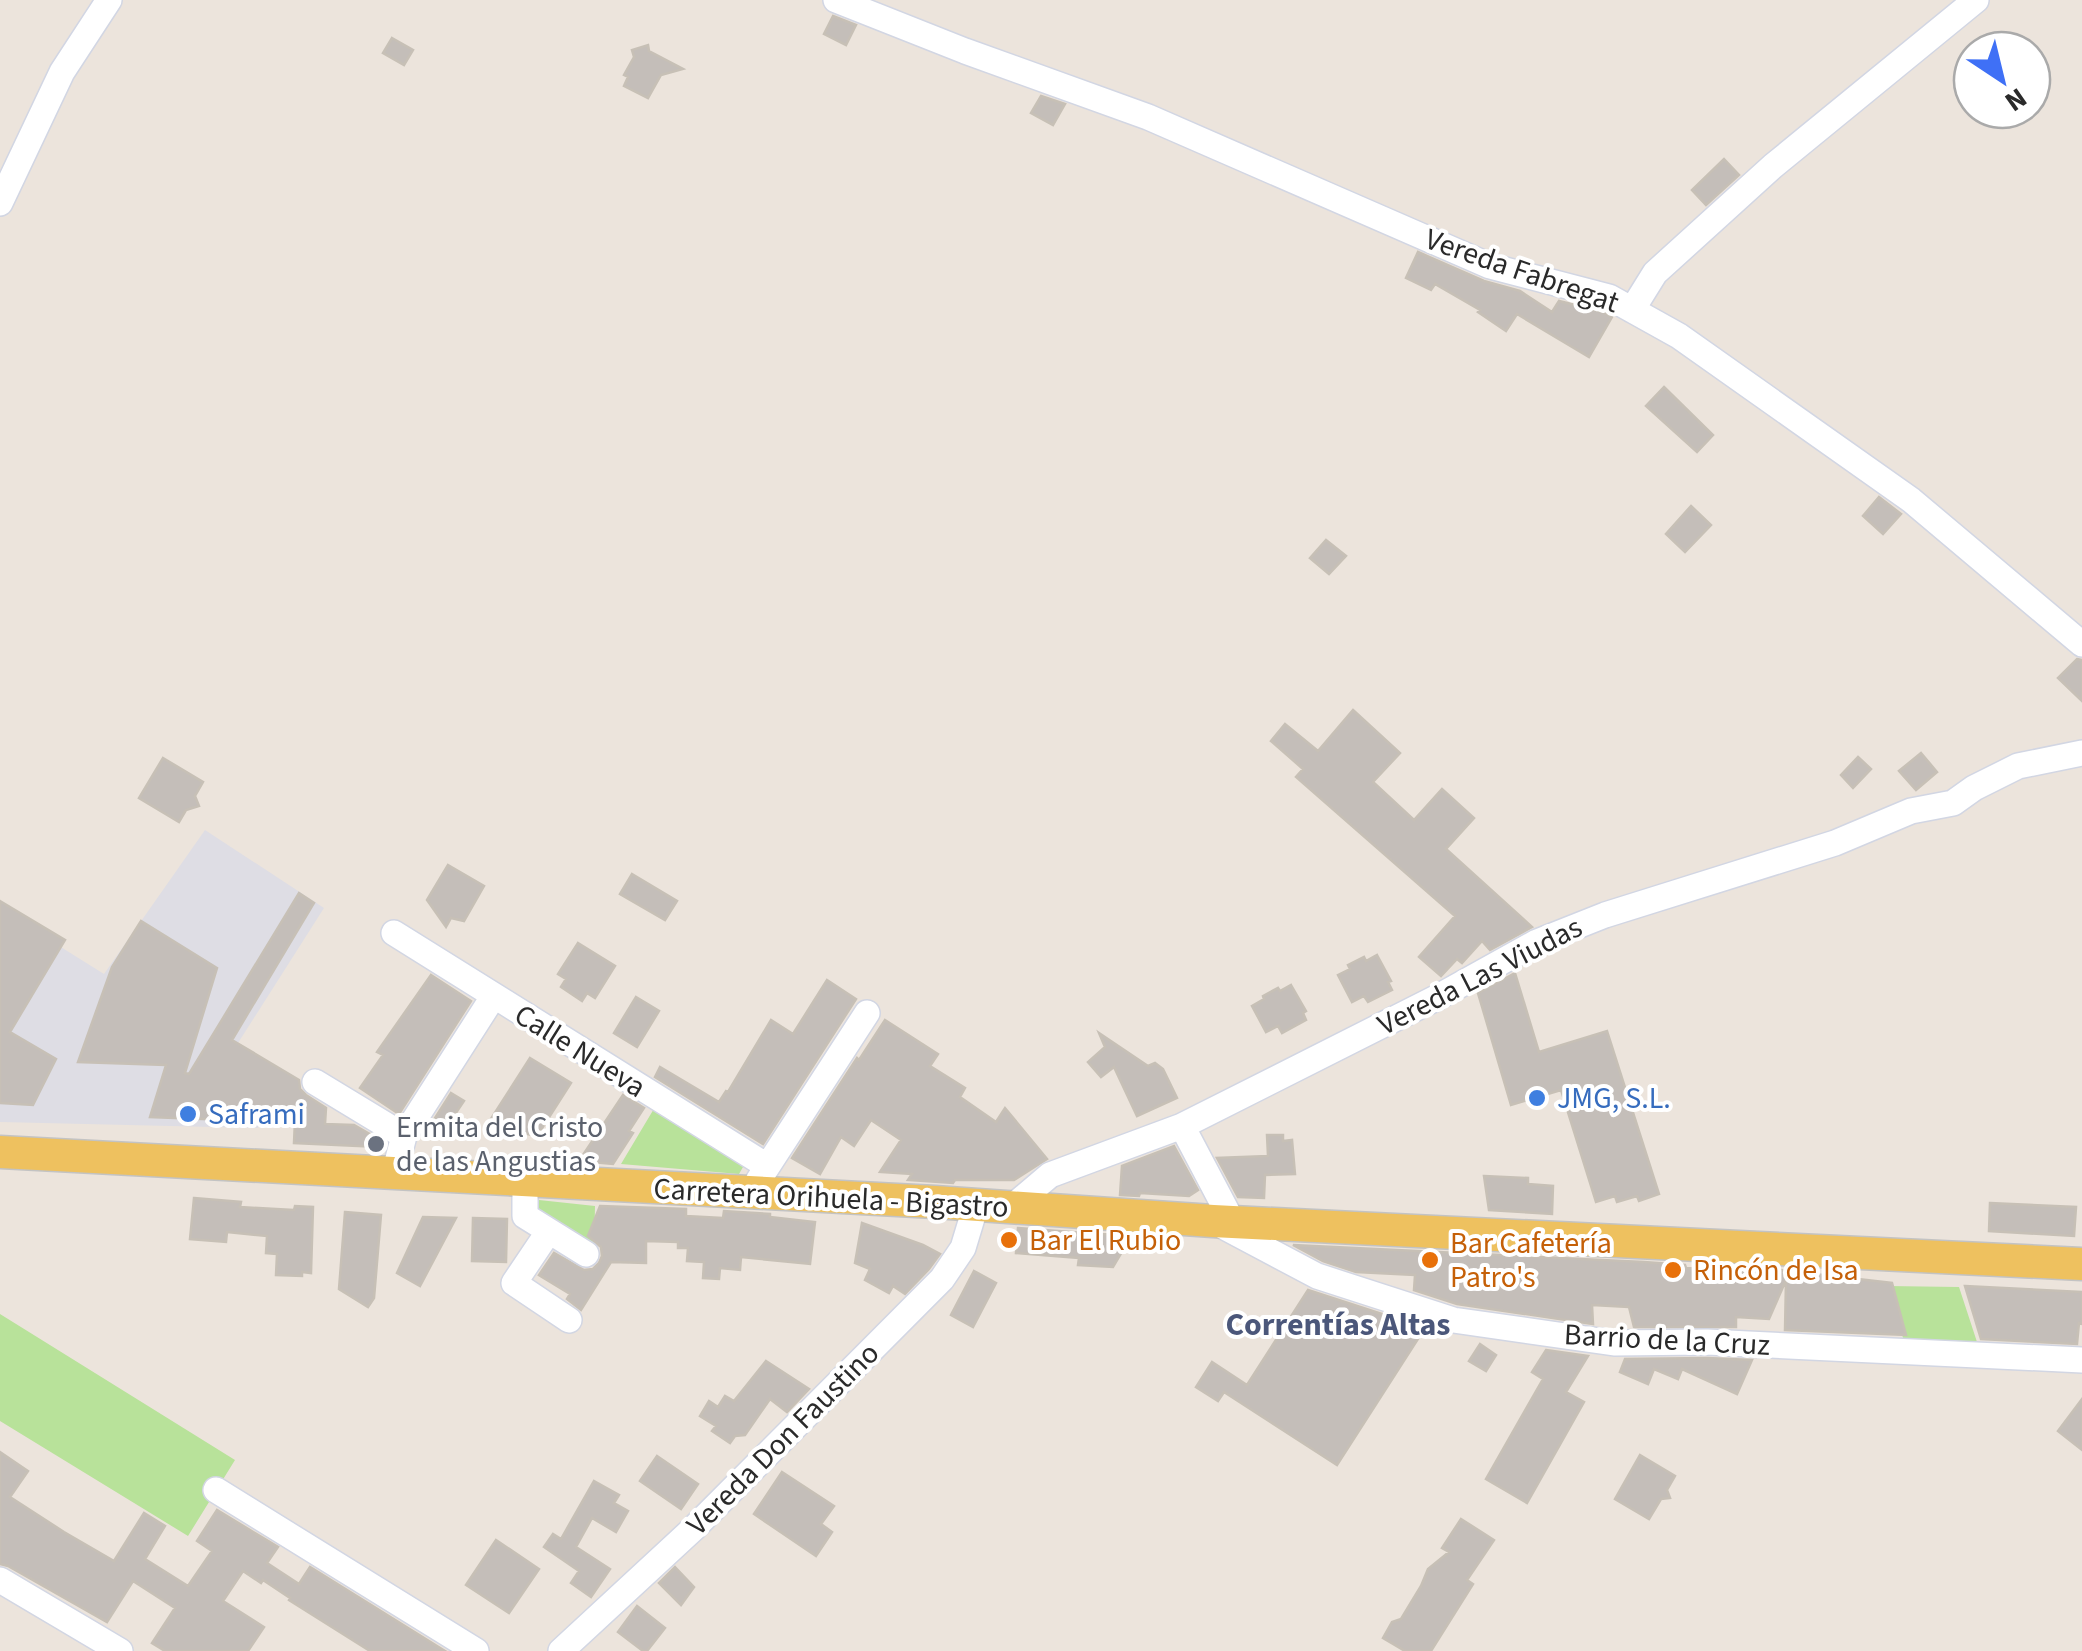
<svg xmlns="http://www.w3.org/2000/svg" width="2082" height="1651" viewBox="0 0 2082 1651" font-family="'Source Sans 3',sans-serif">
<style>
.industrial{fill:#dedde4}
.green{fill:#b8e29a}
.building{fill:#c4beb9;stroke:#c7c0b6;stroke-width:2.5}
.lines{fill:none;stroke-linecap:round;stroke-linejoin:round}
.minor-casing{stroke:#d2d6e3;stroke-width:28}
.major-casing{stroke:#c3c3c3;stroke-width:35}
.minor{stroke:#fff;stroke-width:25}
.major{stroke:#eec15f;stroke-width:32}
.shop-dot{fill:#3f7fe0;stroke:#fff;stroke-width:4}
.worship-dot{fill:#6b7280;stroke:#fff;stroke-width:4}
.food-dot{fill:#e8710a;stroke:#fff;stroke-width:4}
.labels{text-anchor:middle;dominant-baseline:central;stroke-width:8;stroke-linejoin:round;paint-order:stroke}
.street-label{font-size:30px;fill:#2a2a2a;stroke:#fff}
.shop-label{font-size:30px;fill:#366cbe;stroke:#fff;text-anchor:start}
.worship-label{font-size:30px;fill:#5b616d;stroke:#fff;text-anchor:start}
.food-label{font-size:30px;fill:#c56008;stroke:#fff;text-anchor:start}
.neighbourhood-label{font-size:32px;font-weight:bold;fill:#4b577a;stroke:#fff}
</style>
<rect width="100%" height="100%" fill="#ece4dc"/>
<!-- industrial -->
<path class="industrial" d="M205,830L324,908L238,1043L262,1059L258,1128L0,1122V909L104,974Z"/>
<!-- green -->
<path class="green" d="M655,1107L747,1160L739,1174L621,1164Z
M539,1200L595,1206L594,1251L539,1220Z
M1887,1286L1959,1287L1977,1342L1904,1341Z
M0,1314L235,1460L188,1536L0,1421Z"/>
<!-- building -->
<path class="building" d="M833,16L856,25L846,45L824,34Z
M392,38L413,50L404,65L383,53Z
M648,45L649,51L683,69L661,75L648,98L624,86L628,77L624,75L634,57L632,50Z
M1041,96L1065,104L1053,125L1031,113Z
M1724,159L1739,175L1706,205L1692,190Z
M1418,252L1484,281L1520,291L1552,312L1559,301L1603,312L1612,317L1589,357L1517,314L1506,331L1478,312L1480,310L1435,284L1431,290L1406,278Z
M1664,387L1713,435L1697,452L1646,406Z
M1879,497L1901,514L1883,534L1863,516Z
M1691,506L1711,525L1685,552L1666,534Z
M1326,540L1346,556L1329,574L1310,558Z
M2077,659L2082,660V701L2058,678Z
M1353,710L1400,753L1373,782L1414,820L1442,789L1474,818L1446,849L1532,927L1490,950L1482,941L1462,963L1457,959L1441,976L1419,957L1455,916L1296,777L1303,769L1271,741L1285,724L1318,751Z
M1921,753L1937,772L1916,790L1899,771Z
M1858,757L1871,769L1853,788L1841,775Z
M163,758L203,782L195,796L199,806L186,810L179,822L139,798Z
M448,865L484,886L464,921L451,918L446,927L427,900Z
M632,874L677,901L665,920L620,894Z
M299,893L314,903L232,1040L299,1080L300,1089L306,1095L326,1108L325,1124L354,1125L380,1140L379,1147L294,1143L295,1120L253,1117V1121L150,1117L166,1065L78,1062L112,967L141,921L217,968L185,1073L189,1074Z
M0,901L65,940L10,1032L56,1059L33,1105L0,1103Z
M578,943L615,966L595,998L587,993L582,1001L561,987L566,979L558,974Z
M1377,955L1391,981L1388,982L1392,990L1368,1002L1364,996L1352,1002L1338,975L1350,969L1348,965L1364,957L1366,961Z
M1515,973L1539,1052L1607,1031L1659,1194L1639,1201L1637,1196L1617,1202L1615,1196L1596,1202L1561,1090L1511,1105L1478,993Z
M431,975L471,1001L399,1114L360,1088L383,1055L377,1052Z
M827,980L856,999L763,1144L655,1077L660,1067L719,1102L726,1091L728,1092L771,1020L793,1034Z
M1291,985L1306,1011L1303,1013L1306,1020L1282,1033L1278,1026L1266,1032L1252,1006L1264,999L1263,996L1278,988L1280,991Z
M636,997L659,1011L637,1047L614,1033Z
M885,1020L938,1054L930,1066L965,1088L960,1097L996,1122L1005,1108L1047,1159L1014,1180H955L953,1183L908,1180L912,1174L880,1172L901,1140L871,1120L854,1146L841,1137L820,1174L792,1158L857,1058L859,1060Z
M1099,1033L1148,1066L1155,1063L1163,1069L1177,1098L1137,1116L1114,1067L1101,1077L1088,1062L1105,1047Z
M530,1058L571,1083L537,1136L509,1130L489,1122Z
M451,1093L464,1101L445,1129L430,1126Z
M623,1095L644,1108L629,1131L633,1133L613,1164L579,1161Z
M1267,1135H1283V1141L1292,1140L1295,1174L1265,1175L1264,1198L1238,1197L1217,1158L1268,1156Z
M1174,1146L1198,1190L1189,1196L1140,1193L1139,1196L1120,1195L1122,1166Z
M1484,1176L1528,1178V1184L1553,1186L1552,1214L1489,1210Z
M194,1198L241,1202L240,1207L294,1210L295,1206L313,1207L311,1273L302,1272V1276L276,1275L277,1254L266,1253L267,1236L227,1232L226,1242L190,1239Z
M1990,1203L2076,1207L2074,1236L1989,1231Z
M600,1206L686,1209V1216L723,1218L724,1211L770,1214V1217L815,1222L810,1264L741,1257L740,1270L720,1268L719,1279L703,1278L704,1262L687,1261L688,1248H678V1242L646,1241V1263L611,1262L581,1310L567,1299L570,1294L539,1275L554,1253L584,1270L593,1269L599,1263L602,1256L601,1247L588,1236Z
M345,1212L381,1215L374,1298L368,1307L339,1289Z
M423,1217L456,1218L420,1286L397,1273Z
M473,1218L507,1219L506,1262L472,1261Z
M862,1223L923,1245L940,1254L929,1269L905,1294L893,1286L889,1293L865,1280L870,1269L855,1263Z
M1018,1228L1098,1234L1132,1235L1113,1267L1078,1265L1079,1258L1016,1253Z
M1293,1245L1644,1262L1685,1265L1686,1268L1771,1273V1269L1892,1283L1906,1335L1785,1330L1786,1280L1769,1319L1736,1317V1327H1634L1629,1307L1592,1305L1593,1324L1457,1304L1414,1290L1415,1275L1356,1272L1323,1261Z
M974,1271L996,1283L973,1327L951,1315Z
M1965,1286L2082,1292V1324L2079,1323L2077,1344L1981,1339Z
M1308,1290L1425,1328L1337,1465L1224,1392L1218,1401L1196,1387L1212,1362L1247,1385Z
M1480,1344L1496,1355L1486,1371L1469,1361Z
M1546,1350L1588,1356L1566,1392L1584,1402L1527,1503L1486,1479L1543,1379L1532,1372Z
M1707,1358L1752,1360L1737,1394L1682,1369L1678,1379L1654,1369L1648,1384L1620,1372L1625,1359Z
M766,1361L809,1389L787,1412L770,1399L745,1435L735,1436L730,1443L712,1431L716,1426L700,1416L709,1401L718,1407L725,1396L734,1401Z
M2082,1399V1450L2058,1431Z
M0,1452L28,1471L10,1497L64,1532L114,1561L144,1513L165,1526L145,1559L188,1586L212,1551L197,1541L217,1510L278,1547L267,1563L299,1584L310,1567L445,1651H370L289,1600L290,1598L263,1580L261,1583L243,1571L223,1601L264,1627L248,1651H165L152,1643L175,1608L133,1581L107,1622L8,1566L0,1564Z
M1640,1455L1675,1476L1667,1490L1670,1498L1661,1499L1649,1519L1615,1499Z
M657,1456L698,1484L681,1509L640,1481Z
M782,1472L834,1506L821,1524L832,1532L816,1556L754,1514Z
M594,1481L619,1495L614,1503L628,1511L616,1532L592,1518L576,1547L610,1569L591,1597L571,1583L579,1571L544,1547L553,1534L561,1539Z
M1461,1519L1494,1540L1467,1580L1473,1584L1431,1651H1405L1383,1638L1392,1622L1401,1619L1421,1586L1428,1569L1449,1552L1442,1548Z
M496,1540L539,1569L509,1613L466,1585Z
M675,1567L694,1587L681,1605L659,1583Z
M637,1606L665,1628L647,1651H643L618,1632Z"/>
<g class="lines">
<defs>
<path id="minor" d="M836,0L965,51L1148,117L1490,266L1609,297L1679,336L1911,500L2082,644
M0,203L62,72L109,0
M1632,310L1655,273L1773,166L1976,0
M394,933L767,1166
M315,1082L404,1136
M1182,1126L1232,1221
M394,1174L404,1136L493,997
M525,1181V1216L586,1254
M758,1181L867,1013
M1011,1208L1050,1175L1182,1126L1438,997L1537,942L1605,915L1835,843L1911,811L1953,803L1974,788L2018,766L2082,753
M1217,1223L1317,1276L1453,1320L1614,1343L1707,1342L2082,1360
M549,1231L514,1283L569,1320
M216,1490L476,1651
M0,1580L120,1651
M561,1651L694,1528L942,1279L963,1248L976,1205"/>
<path id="major" d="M0,1152L935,1202L1213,1221L2082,1264"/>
</defs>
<!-- minor casing -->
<use href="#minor" class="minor-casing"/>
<!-- major casing -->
<use href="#major" class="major-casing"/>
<!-- minor -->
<use href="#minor" class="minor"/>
<!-- major -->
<use href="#major" class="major"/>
</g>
<!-- markers -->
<g class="shop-dot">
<circle cx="1537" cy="1098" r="10"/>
<circle cx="188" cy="1114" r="10"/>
</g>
<circle class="worship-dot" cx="376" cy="1144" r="10"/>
<g class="food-dot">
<circle cx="1009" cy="1240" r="10"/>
<circle cx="1430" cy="1260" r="10"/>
<circle cx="1673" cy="1270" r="10"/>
</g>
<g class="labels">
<!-- street labels -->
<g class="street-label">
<text transform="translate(1522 271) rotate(19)">Vereda Fabregat</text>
<text transform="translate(1480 976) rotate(-27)">Vereda Las Viudas</text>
<text transform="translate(580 1051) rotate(32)">Calle Nueva</text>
<text transform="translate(831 1198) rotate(3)">Carretera Orihuela - Bigastro</text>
<text transform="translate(1667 1340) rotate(3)">Barrio de la Cruz</text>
<text transform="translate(783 1439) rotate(-45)">Vereda Don Faustino</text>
</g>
<!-- shop labels -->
<g class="shop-label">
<text x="1557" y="1098">JMG, S.L.</text>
<text x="208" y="1114">Saframi</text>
</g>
<!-- worship labels -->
<g class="worship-label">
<text x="396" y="1127">Ermita del Cristo<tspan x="396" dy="34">de las Angustias</tspan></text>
</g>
<!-- food labels -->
<g class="food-label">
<text x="1029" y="1240">Bar El Rubio</text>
<text x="1450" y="1243">Bar Cafetería<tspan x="1450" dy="34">Patro's</tspan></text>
<text x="1693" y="1270">Rincón de Isa</text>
</g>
<!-- neighbourhood labels -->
<g class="neighbourhood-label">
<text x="1338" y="1325">Correntías Altas</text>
</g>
</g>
<!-- north arrow -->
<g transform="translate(2002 80) rotate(145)"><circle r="48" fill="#ffffff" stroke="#aaaaaa" stroke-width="2.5"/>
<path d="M0-8L18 38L0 25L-18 38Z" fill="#3f70f6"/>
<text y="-15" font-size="28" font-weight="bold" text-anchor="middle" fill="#2a2a2a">N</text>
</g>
</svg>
